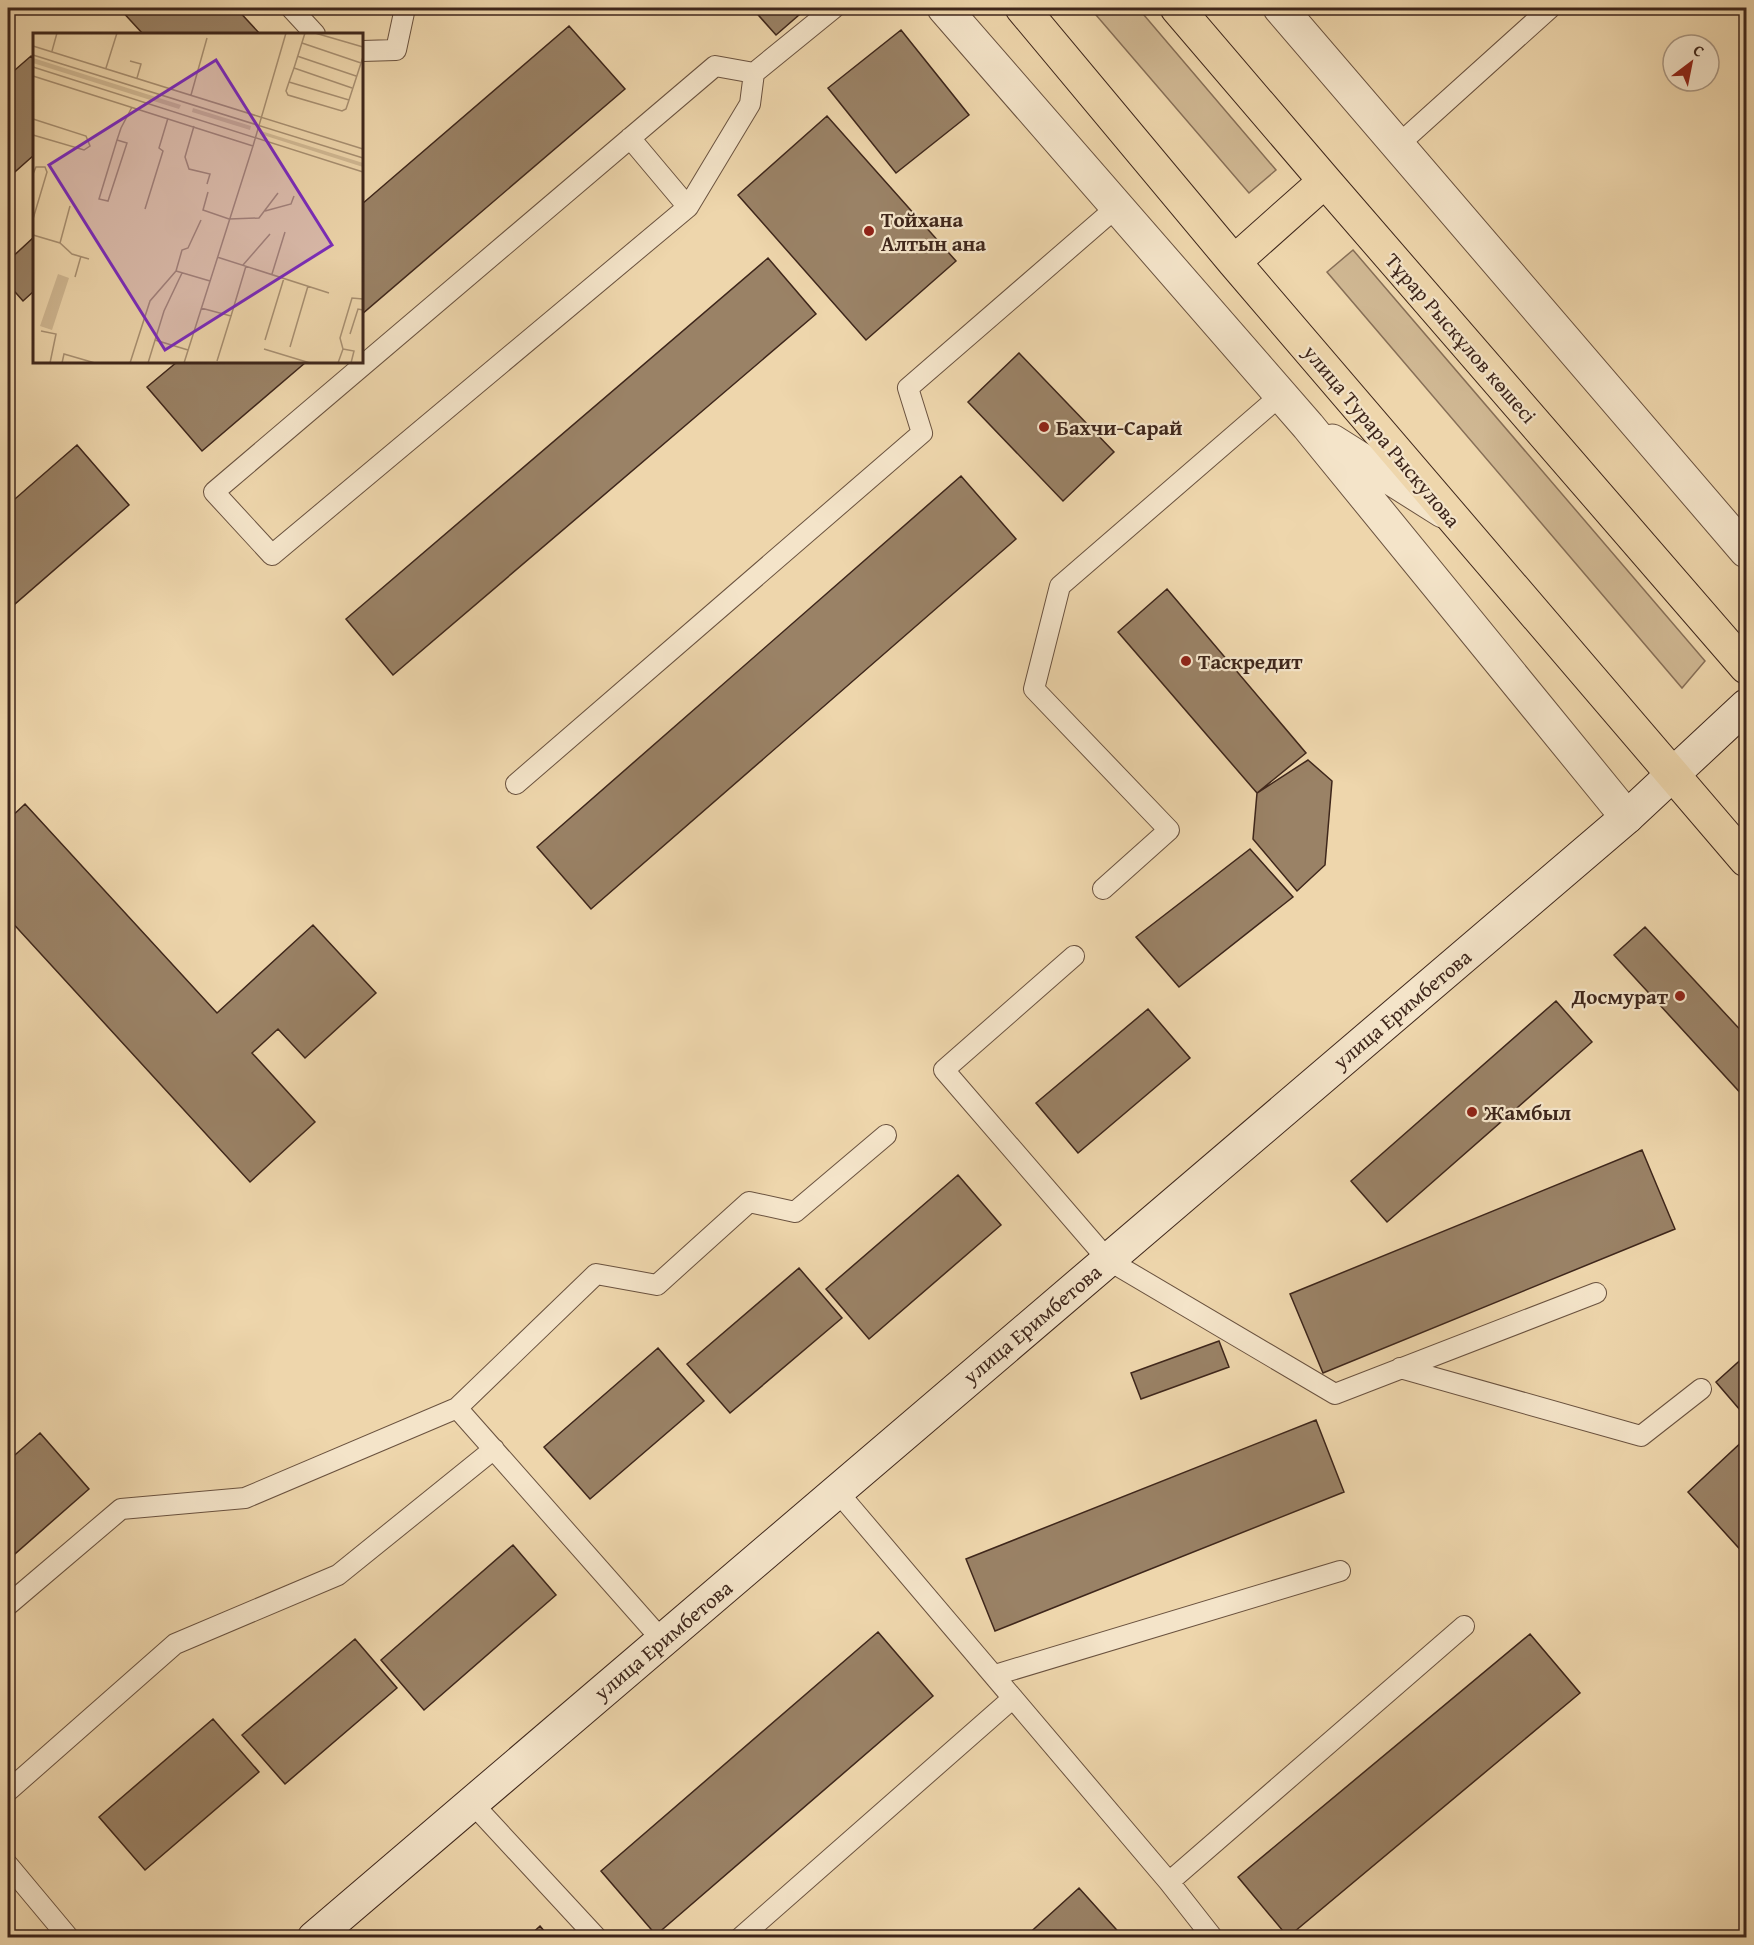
<svg xmlns="http://www.w3.org/2000/svg" width="1754" height="1945" viewBox="0 0 1754 1945" font-family="'Gentium Book Plus',serif">
<style>
.green{fill:#d0b893;stroke:#876f57;stroke-width:1.5}
.building{fill:#9a8266;stroke:#3e261b;stroke-width:1.5}
.lines{fill:none;stroke-linecap:round;stroke-linejoin:round}
.lane-casing{stroke:#6a523f;stroke-width:22}
.street-casing{stroke:#6a523f;stroke-width:35}
.secondary-casing{stroke:#3e261b;stroke-width:35}
.primary-casing{stroke:#3e261b;stroke-width:35}
.lane{stroke:#f4e4c9;stroke-width:20}
.street{stroke:#f4e4c9;stroke-width:33}
.secondary{stroke:#f4e4c9;stroke-width:33}
.primary{stroke:#eed6ac;stroke-width:33}
.poi-dot{fill:#8f2418;stroke:#f4e4c9;stroke-width:2}
.labels{text-anchor:middle;dominant-baseline:central;stroke-width:4.5;stroke-linejoin:round;paint-order:stroke}
.poi-label{font-size:21px;font-weight:bold;fill:#3e261b;stroke:#f4e4c9;text-anchor:start}
.street-label{font-size:21px;fill:#3e261b;stroke:#f4e4c9}
.inset-road{fill:none;stroke:#a89072;stroke-width:1.5}
.view{fill:#7b2cbf;fill-opacity:0.15;stroke:#7b2cbf;stroke-width:3}
.inset-edge{fill:none;stroke:#3e261b;stroke-width:3}
</style>
<rect width="100%" height="100%" fill="#eed6ac"/>
<filter id="stains"><feTurbulence type="fractalNoise" baseFrequency=".00333" numOctaves="4"/><feColorMatrix values="0 0 0 0 .2 0 0 0 0 .09 0 0 0 0 .02 0 0 0 .5 -.17"/></filter>
<radialGradient id="worn" r=".72"><stop offset=".6" stop-color="#630" stop-opacity="0"/><stop offset="1" stop-color="#630" stop-opacity=".3"/></radialGradient>
<!-- green -->
<path class="green" d="M1090,8H1138L1276,170L1249,193Z
M1353,250L1705,661L1682,688L1327,272Z"/>
<!-- building -->
<path class="building" d="M119,8H236L260,34H143Z
M752,8H807L776,35Z
M569,26L625,89L362,314V204Z
M901,30L969,115L896,173L828,88Z
M31,56L34,60V155L8,178V76Z
M827,116L956,261L866,340L738,195Z
M34,237V291L23,301L8,284V261Z
M768,258L816,314L393,675L346,619Z
M1019,353L1114,452L1063,501L968,402Z
M177,362H306L202,451L147,387Z
M77,445L129,505L8,610V505Z
M961,476L1016,539L591,909L537,847Z
M1167,589L1306,753L1257,793L1118,632Z
M1308,760L1332,781L1325,865L1297,891L1253,839L1257,793Z
M25,804L217,1013L313,925L376,993L305,1058L278,1029L252,1053L315,1122L250,1182L8,918V820Z
M1250,849L1293,897L1179,987L1136,937Z
M1645,927L1746,1036V1099L1614,955Z
M1556,1001L1592,1042L1387,1222L1351,1181Z
M1148,1009L1190,1058L1078,1153L1036,1103Z
M1642,1150L1675,1229L1323,1373L1290,1294Z
M958,1175L1001,1225L869,1339L826,1289Z
M799,1268L842,1318L730,1413L687,1364Z
M1219,1341L1229,1367L1141,1399L1131,1373Z
M658,1348L704,1401L590,1499L544,1447Z
M1746,1355V1417L1716,1382Z
M1316,1420L1344,1492L995,1631L966,1559Z
M40,1433L89,1489L8,1560V1461Z
M1746,1438V1556L1688,1492Z
M513,1545L556,1595L424,1710L381,1660Z
M878,1632L933,1696L656,1935L601,1871Z
M1530,1634L1580,1693L1288,1937L1238,1877Z
M355,1639L397,1688L285,1784L242,1735Z
M213,1719L259,1772L145,1870L99,1817Z
M1079,1888L1124,1938H1024Z
M540,1926L550,1938H527Z"/>
<g class="lines">
<defs>
<path id="lane" d="M291,8L315,34
M362,51L396,50L405,8
M630,138L688,207L272,555L214,492L715,66L754,73L834,8
M1398,145L1550,8
M688,207L750,104L754,73
M516,784L922,433L908,388L1118,206
M1103,889L1169,830L1034,689L1060,586L1281,395
M1074,956L944,1070L1108,1260L1335,1394L1596,1293
M1400,1368L1641,1436L1701,1389
M837,1491L1169,1882L1213,1938
M8,1605L121,1509L245,1498L457,1408
M662,1640L457,1408L596,1274L657,1285L749,1202L795,1212L886,1135
M995,1675L1340,1571
M8,1791L175,1644L338,1575L494,1449
M472,1803L597,1938
M8,1865L69,1938
M1169,1882L1464,1626
M740,1938L1013,1698"/>
<path id="street" d="M944,8L1308,426L1627,817
M1280,8L1746,551
M1332,441L1443,511"/>
<path id="secondary" d="M314,1938L1627,817L1746,706"/>
<path id="primary" d="M1022,8L1234,262L1746,860
M1177,8L1325,181L1746,667
M1234,262L1325,181"/>
</defs>
<!-- lane casing -->
<use href="#lane" class="lane-casing"/>
<!-- street casing -->
<use href="#street" class="street-casing"/>
<!-- secondary casing -->
<use href="#secondary" class="secondary-casing"/>
<!-- primary casing -->
<use href="#primary" class="primary-casing"/>
<!-- lane -->
<use href="#lane" class="lane"/>
<!-- street -->
<use href="#street" class="street"/>
<!-- secondary -->
<use href="#secondary" class="secondary"/>
<!-- primary -->
<use href="#primary" class="primary"/>
</g>
<!-- markers -->
<g class="poi-dot">
<circle cx="869" cy="231" r="6"/>
<circle cx="1044" cy="427" r="6"/>
<circle cx="1186" cy="661" r="6"/>
<circle cx="1680" cy="996" r="6"/>
<circle cx="1472" cy="1112" r="6"/>
</g>
<g class="labels">
<!-- poi labels -->
<g class="poi-label">
<text x="881" y="219">Тойхана<tspan x="881" dy="24">Алтын ана</tspan></text>
<text x="1056" y="427">Бахчи-Сарай</text>
<text x="1198" y="661">Таскредит</text>
<text x="1668" y="996" text-anchor="end">Досмурат</text>
<text x="1484" y="1112">Жамбыл</text>
</g>
<!-- street labels -->
<g class="street-label">
<text transform="translate(1461 338) rotate(49)">Тұрар Рыскұлов көшесі</text>
<text transform="translate(1382 436) rotate(50)">улица Турара Рыскулова</text>
<text transform="translate(1402 1009) rotate(-40)">улица Еримбетова</text>
<text transform="translate(1032 1324) rotate(-40)">улица Еримбетова</text>
<text transform="translate(663 1640) rotate(-40)">улица Еримбетова</text>
</g>
</g>
<!-- overview -->
<g transform="translate(33 33)">
<rect width="330" height="330" fill="#eed6ac"/>
<path d="M0,25L148,72L146,76L0,30ZM160,75L218,93L217,97L159,79ZM228,98L330,130V134L227,101ZM25,241L36,245L19,297L7,293Z" fill="#d0b893"/>
<path class="inset-road" d="M272,0L261,35L319,55M282,0L330,14M269,10L328,30M0,13L330,116M19,18L24,0M0,22L330,125M264,23L323,43M97,28L108,31L104,45M0,34L330,139M73,35L84,0M0,43L220,113L151,330M256,49L316,67L313,76L309,78L255,62L253,58L256,49L261,35M158,62L174,5M316,67L330,24M0,86L53,103L57,113L51,117L0,102M161,93L152,124L156,136L177,141L174,151M84,107L94,110L75,168L66,166L84,107L88,95L99,74M220,113L253,0M0,141L3,134H12L14,139L0,186M175,159L170,177L196,186L226,185L245,160M112,176L130,118L126,115L135,85M232,178L258,171L261,163M168,187L155,215L149,217L143,238L177,248M0,202L27,210L39,221L56,226M27,210L37,173M184,224L296,260M210,232L237,201M239,241L252,199M42,244L48,223M168,275L198,283L184,328M198,283L213,233M8,298L23,301L17,330M317,301L325,276L330,277M122,307L155,317M232,307L251,245M257,314L275,253M231,316L277,330M310,316L321,318L318,330M29,330L31,321L62,330M97,330L117,268L143,238M115,330L131,278L149,240M305,330L310,316L307,305L319,265L330,266"/>
<path class="view" d="M183,27L299,212L132,317L16,132Z"/>
<rect width="330" height="330" class="inset-edge"/>
</g>
<!-- margin -->
<rect width="1754" height="1945" fill="none" stroke="#eed6ac" stroke-width="30"/>
<rect x="9" y="9" width="1736" height="1927" fill="none" stroke="#3e261b" stroke-width="3"/>
<rect x="15" y="15" width="1724" height="1915" fill="none" stroke="#3e261b" stroke-width="1.5"/>
<!-- north arrow -->
<g transform="translate(1691 63) rotate(32)"><circle r="28" fill="#f4e4c9" stroke="#ab9883" stroke-width="1.5"/>
<path d="M0-4.5L10 22L0 15L-10 22Z" fill="#8f2418"/>
<text y="-9" font-size="16" font-weight="bold" text-anchor="middle" fill="#3e261b">С</text>
</g>
<rect width="100%" height="100%" filter="url(#stains)"/>
<rect width="100%" height="100%" fill="url(#worn)"/>
</svg>
